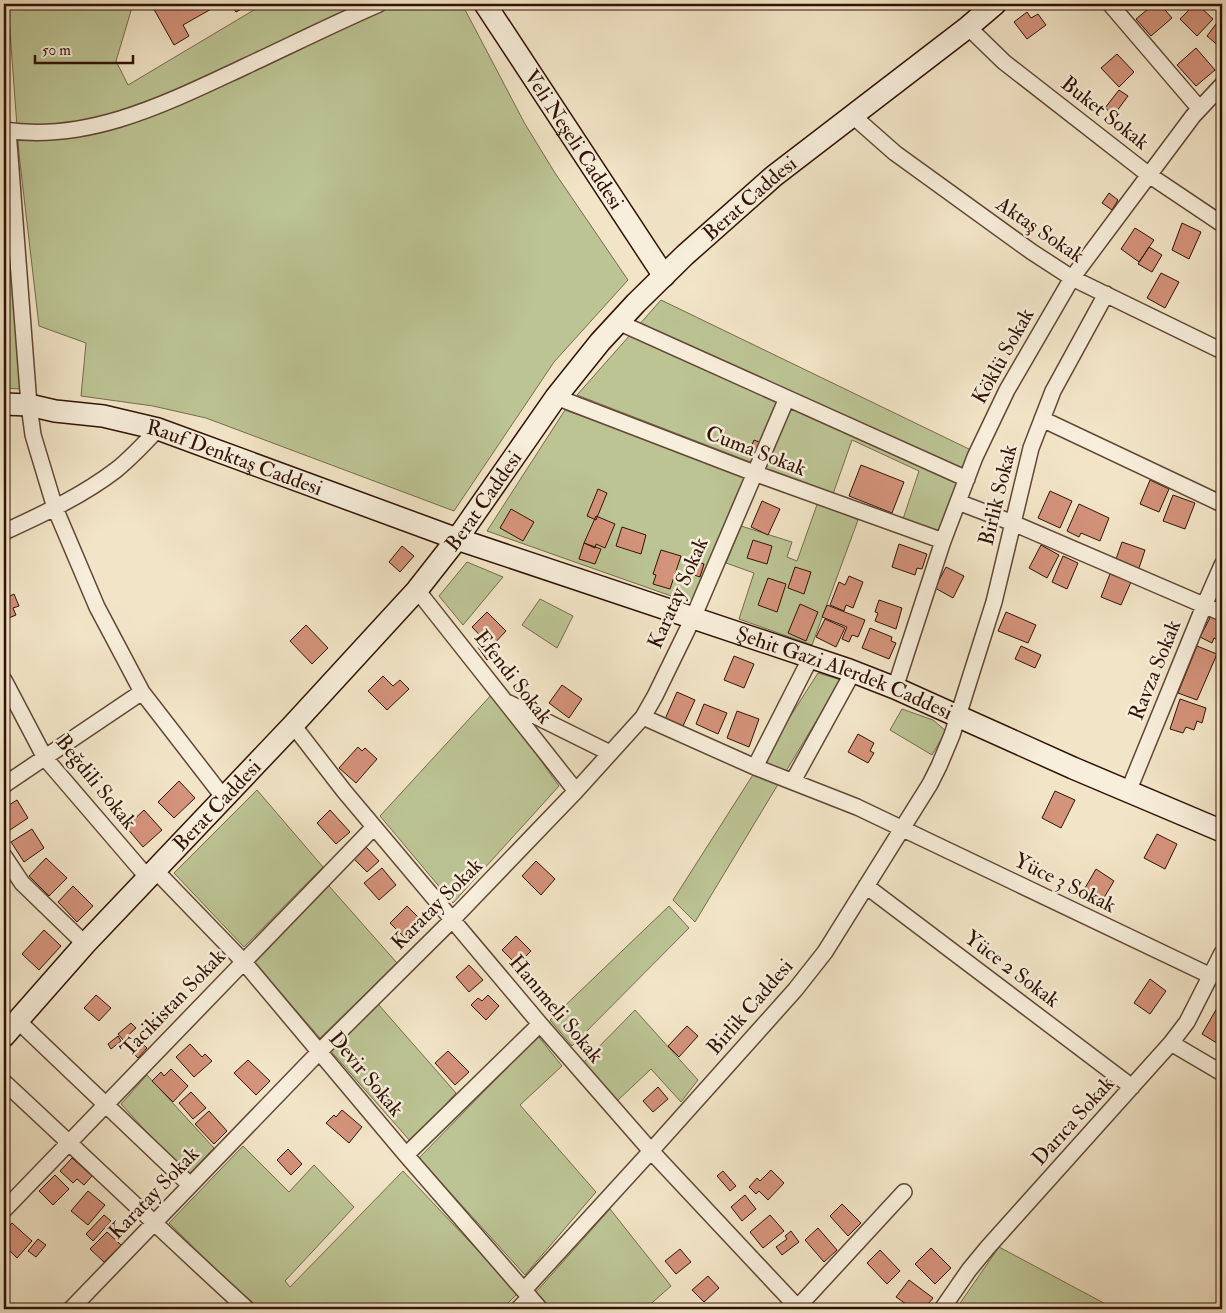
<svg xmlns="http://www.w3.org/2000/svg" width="1226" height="1313" viewBox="0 0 1226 1313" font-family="'IM FELL Double Pica',serif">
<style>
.green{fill:#bcc494;stroke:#766b4c}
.building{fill:#d4937b;stroke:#311204}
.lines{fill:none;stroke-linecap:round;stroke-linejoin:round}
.street-casing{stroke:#614735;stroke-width:18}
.secondary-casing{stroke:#311204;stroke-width:24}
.street{stroke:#f7eedb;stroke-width:15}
.secondary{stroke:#f7eedb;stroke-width:21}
.labels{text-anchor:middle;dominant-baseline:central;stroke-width:5;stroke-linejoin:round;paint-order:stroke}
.street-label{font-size:21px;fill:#311204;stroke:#f7eedb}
</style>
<rect width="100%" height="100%" fill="#f2e5c7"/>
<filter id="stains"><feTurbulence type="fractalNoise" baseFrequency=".004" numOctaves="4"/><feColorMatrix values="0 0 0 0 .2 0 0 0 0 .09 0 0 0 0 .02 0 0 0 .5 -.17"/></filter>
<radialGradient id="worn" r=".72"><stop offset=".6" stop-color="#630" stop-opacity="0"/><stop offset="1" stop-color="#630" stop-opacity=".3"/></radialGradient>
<!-- green -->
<path class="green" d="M8,4H133L116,61L128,85L264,4H462L525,124L555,173L628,280L554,362L454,511L206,418L153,406L81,396L86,343L39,326L19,154Z
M4,177L21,389L4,388Z
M661,300L971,450L939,531L903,519L919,471L852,440L833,494L577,395Z
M565,410L748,477L691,603L487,531Z
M818,502L858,520L812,645L739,619L754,573L726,563L741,526L792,542L787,557L797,561Z
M467,562L503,577L463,625L439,596Z
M540,599L573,616L557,648L522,625Z
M818,673L841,680L695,922L673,900Z
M493,693L559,786L453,903L380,816Z
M902,709L933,720L946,731L932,755L890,730Z
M257,790L323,867L244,947L174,873Z
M329,886L397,963L320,1038L254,962Z
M669,906L689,928L572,1046L550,1020Z
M378,1004L456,1093L411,1142L329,1049Z
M635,1010L698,1080L681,1102L651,1069L617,1101L583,1063Z
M538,1036L562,1066L520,1105L596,1192L525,1275L419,1158Z
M147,1075L214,1148L187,1176L121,1104Z
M243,1146L289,1192L314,1165L354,1207L285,1281L290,1287L403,1171L518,1293L502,1309H256L169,1223Z
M610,1209L671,1286L645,1309H551L536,1292Z
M999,1247L1115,1309H956Z"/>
<!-- building -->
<path class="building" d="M151,4H220L183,25L189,36L174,45Z
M231,4H250L236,12Z
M1154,4H1160L1172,18L1151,36L1136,19Z
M1195,4H1197L1213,19L1197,36L1180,19Z
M1027,12L1031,18L1038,14L1046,25L1027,39L1014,22Z
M1216,24L1220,27L1222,24V49L1207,36Z
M1196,48L1215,70L1196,86L1177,65Z
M1117,54L1134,72L1119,87L1101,68Z
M1119,90L1128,96L1114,115L1105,108Z
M1109,193L1118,200L1112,210L1102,203Z
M1182,223L1201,232L1189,259L1172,250Z
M1135,228L1154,240L1139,262L1121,249Z
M1149,247L1162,255L1152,272L1138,264Z
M1161,273L1179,282L1165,308L1147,298Z
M754,440L764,444L759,456L749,452Z
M861,465L904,482L892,513L849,496Z
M1150,480L1169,489L1159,512L1140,504Z
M598,489L607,493L596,520L587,516Z
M1050,491L1072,501L1060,528L1038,518Z
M1173,495L1195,503L1185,529L1163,521Z
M762,501L780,509L768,535L751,527Z
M1079,504L1109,518L1100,541L1081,533L1079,537L1067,531Z
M511,509L534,522L523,541L500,528Z
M596,516L615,524L605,548L596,544L595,548L584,543Z
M622,527L646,535L641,554L616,546Z
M753,540L772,546L767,564L747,558Z
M1122,542L1145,550L1138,571L1115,562Z
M584,543L601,549L595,564L579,559Z
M899,544L927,554L922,569L917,568L915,575L892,567Z
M1041,545L1059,555L1047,578L1029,568Z
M402,546L414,556L400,572L389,562Z
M661,550L681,556L670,589L653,584L656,575L653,574Z
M1063,556L1078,563L1067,589L1052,582Z
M692,560L704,564L700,577L688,573Z
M795,567L811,572L804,594L788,588Z
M946,567L964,576L953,598L935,588Z
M1110,574L1131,582L1121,605L1101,597Z
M849,576L863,582L853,608L846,605L844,611L830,605L839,582L845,585Z
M768,578L786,584L777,612L758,605Z
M6,586L10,596L14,594L19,606L13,608L16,615L4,620V587Z
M879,600L902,608L896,629L875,621L878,613L875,612Z
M800,604L818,612L806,641L788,633Z
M827,605L865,620L858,637L852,635L849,642L842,639L847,627L822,617Z
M487,612L506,631L491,647L472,627Z
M1006,612L1036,625L1028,643L998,631Z
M1211,616L1222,621V642L1214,638L1212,643L1200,637Z
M825,619L845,628L836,647L816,637Z
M306,625L328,648L312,664L290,641Z
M870,628L892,637L891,641L896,643L889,659L862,648Z
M484,643L493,656L487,660L478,647Z
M1021,646L1041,655L1035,668L1015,659Z
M1197,646L1217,654L1197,700L1178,693Z
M734,656L754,664L744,688L724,680Z
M383,676L393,686L400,680L409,689L387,710L368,691Z
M562,685L582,699L569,718L549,703Z
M677,692L695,700L682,728L665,719Z
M1180,699L1206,708L1202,723L1197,721L1194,730L1186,727L1183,733L1170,729Z
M704,704L727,713L718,734L696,724Z
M737,711L759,719L749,747L727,738Z
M858,734L874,743L870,751L874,753L868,763L848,752Z
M358,747L362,751L365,748L377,759L356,783L339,768Z
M179,781L195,798L174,818L158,802Z
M1055,791L1075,800L1061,828L1042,818Z
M17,800L28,818L7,832L4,826V808Z
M144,810L162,830L143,847L126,827Z
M330,810L350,832L336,844L317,823Z
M32,829L44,848L24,862L11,842Z
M1157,834L1177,844L1165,869L1144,858Z
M366,847L379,861L367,872L353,858Z
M46,858L67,878L49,896L29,876Z
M536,861L555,879L541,895L522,876Z
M382,868L396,885L379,900L364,883Z
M1096,869L1114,881L1099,906L1081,895Z
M73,886L93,906L77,922L58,902Z
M407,906L425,924L408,941L390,923Z
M44,930L61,946L39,970L22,954Z
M516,936L531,951L517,965L502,950Z
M469,965L483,980L469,992L456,977Z
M1150,979L1166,991L1150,1014L1134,1003Z
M96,995L111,1008L99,1021L84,1008Z
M488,995L499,1006L486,1020L471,1005L478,998L482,1001Z
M1217,1008L1222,1011V1040L1220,1045L1202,1034Z
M131,1023L136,1028L123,1040L118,1034Z
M687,1026L698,1036L679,1057L668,1046Z
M118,1036L121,1041L111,1049L108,1044Z
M139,1040L147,1048L138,1058L129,1049Z
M190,1044L202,1057L205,1054L212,1061L194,1077L176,1057Z
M448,1051L469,1072L455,1085L435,1063Z
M248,1060L270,1081L256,1095L234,1073Z
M171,1069L188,1086L173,1102L152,1081L161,1072L164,1076Z
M658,1087L668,1099L653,1112L643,1101Z
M191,1092L206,1108L193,1119L179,1103Z
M342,1110L362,1127L349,1143L326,1123L334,1115L336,1117Z
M209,1111L227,1131L214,1144L195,1124Z
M288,1149L302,1164L291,1175L277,1160Z
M72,1158L92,1176L84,1185L77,1179L73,1183L60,1171Z
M771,1170L784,1183L768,1200L759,1191L756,1194L749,1187L757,1178L760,1181Z
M723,1171L736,1186L730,1191L717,1176Z
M55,1175L69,1189L53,1205L39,1191Z
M88,1191L105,1205L88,1225L71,1211Z
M745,1195L756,1209L742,1221L731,1207Z
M842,1204L861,1223L848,1236L830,1216Z
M104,1215L111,1221L93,1241L86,1234Z
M770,1215L784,1231L763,1248L750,1232Z
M12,1223L32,1241L17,1258L4,1245V1232Z
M818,1228L837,1250L824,1262L805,1240Z
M791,1231L799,1242L782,1255L776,1247L787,1239L785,1236Z
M107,1232L121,1245L104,1262L90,1249Z
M38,1239L46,1245L36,1257L28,1251Z
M931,1248L951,1268L935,1284L915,1264Z
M680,1249L691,1262L676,1274L665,1261Z
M880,1250L900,1271L887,1284L867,1263Z
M708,1276L719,1288L704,1302L692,1290Z
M909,1280L933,1298L924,1309H913L896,1297Z"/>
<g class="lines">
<defs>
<path id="street" d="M1110,4L1199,108
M968,27L1004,62L1149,175L1222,224
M853,116L895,153L1032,252L1072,278L1222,351
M4,130C89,143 169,102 244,67C289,46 333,24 379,4
M8,130L29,405L33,435L55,508L97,607L142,692L224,798
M618,322L967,479
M556,397L754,473L943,541
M1042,419L1222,504
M958,502L1013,523L1222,613
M4,532C43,514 82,496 116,470C131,458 145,443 158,429
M417,590L576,791
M4,680L45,758L148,878
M895,688L943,541L975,457L1007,390L1072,278L1193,116L1222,85
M509,703L610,753
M643,717L755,767L857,807L1211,976
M293,725L344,791L540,1024L651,1151L799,1309
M755,767L811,657
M793,781L853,672
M4,785L142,692
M1128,792L1204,606L1222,565
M4,856L22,883L85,944
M155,870L243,961L406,1155L540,1309
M866,886L1132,1087
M17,1020L190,1185
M1171,1043L1222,1073
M4,1082C85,1157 165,1234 247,1309
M406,1155L540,1024
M4,1210L374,827
M524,1290L651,1151L795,990L825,952L930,784L939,766L952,735L994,602L1031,448L1053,391L1106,294
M71,1309L320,1051L452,920L576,791L643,717L655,696L693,618L787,398
M518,1309L530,1297
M796,1309L904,1192
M942,1309L969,1270L988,1247L1171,1043L1187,1022L1222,953"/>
<g id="secondary">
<path id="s1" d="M485,4L664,276"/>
<path id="s2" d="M4,404L29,405L55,411L103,416L158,429L457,539L849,670L895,688L1073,768L1222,831"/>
<path id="s3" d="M4,1036L85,944L293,725L417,590L457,539L556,397L600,342L636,303L685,255L774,176L968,27L995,4"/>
</g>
</defs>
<!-- street casing -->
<use href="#street" class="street-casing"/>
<!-- secondary casing -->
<use href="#secondary" class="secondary-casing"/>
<!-- street -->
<use href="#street" class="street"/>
<!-- secondary -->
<use href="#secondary" class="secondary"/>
</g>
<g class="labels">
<!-- street labels -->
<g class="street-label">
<text transform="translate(1105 113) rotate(38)">Buket Sokak</text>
<text stroke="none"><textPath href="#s1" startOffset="162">Veli Neşeli Caddesi</textPath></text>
<text stroke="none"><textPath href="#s3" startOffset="1124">Berat Caddesi</textPath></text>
<text transform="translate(1040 230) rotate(34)">Aktaş Sokak</text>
<text transform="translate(1003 356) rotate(-61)">Köklü Sokak</text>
<text transform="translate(756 451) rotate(21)">Cuma Sokak</text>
<text stroke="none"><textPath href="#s2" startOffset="238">Rauf Denktaş Caddesi</textPath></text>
<text transform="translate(998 495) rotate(-76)">Birlik Sokak</text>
<text stroke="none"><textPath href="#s3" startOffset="719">Berat Caddesi</textPath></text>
<text transform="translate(678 593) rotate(-66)">Karatay Sokak</text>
<text transform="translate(1155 670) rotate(-68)">Ravza Sokak</text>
<text stroke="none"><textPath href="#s2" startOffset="885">Şehit Gazi Alerdek Caddesi</textPath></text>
<text transform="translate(513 677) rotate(52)">Efendi Sokak</text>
<text transform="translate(96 782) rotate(51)">Beğdili Sokak</text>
<text stroke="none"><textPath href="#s3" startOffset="314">Berat Caddesi</textPath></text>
<text transform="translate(1065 883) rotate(26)">Yüce 3 Sokak</text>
<text transform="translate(437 904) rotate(-45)">Karatay Sokak</text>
<text transform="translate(1012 969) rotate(37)">Yüce 2 Sokak</text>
<text transform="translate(173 1003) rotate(-46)">Tacikistan Sokak</text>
<text transform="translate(750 1007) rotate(-49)">Birlik Caddesi</text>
<text transform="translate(556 1009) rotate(50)">Hanımeli Sokak</text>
<text transform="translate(366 1074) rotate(50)">Devir Sokak</text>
<text transform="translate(1073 1121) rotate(-48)">Darıca Sokak</text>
<text transform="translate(154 1193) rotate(-46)">Karatay Sokak</text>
</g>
</g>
<!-- margin -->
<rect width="1226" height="1313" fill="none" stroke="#f2e5c7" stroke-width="20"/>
<rect x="5" y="5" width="1216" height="1303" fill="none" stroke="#311204" stroke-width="2.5"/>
<rect x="10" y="10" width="1206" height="1293" fill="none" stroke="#311204"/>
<!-- scale -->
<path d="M35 55v8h98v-8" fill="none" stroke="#311204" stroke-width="2.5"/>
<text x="42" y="55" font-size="15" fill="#311204" stroke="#f7eedb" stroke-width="4" paint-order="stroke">50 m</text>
<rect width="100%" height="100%" filter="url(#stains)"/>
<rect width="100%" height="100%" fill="url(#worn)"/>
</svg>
